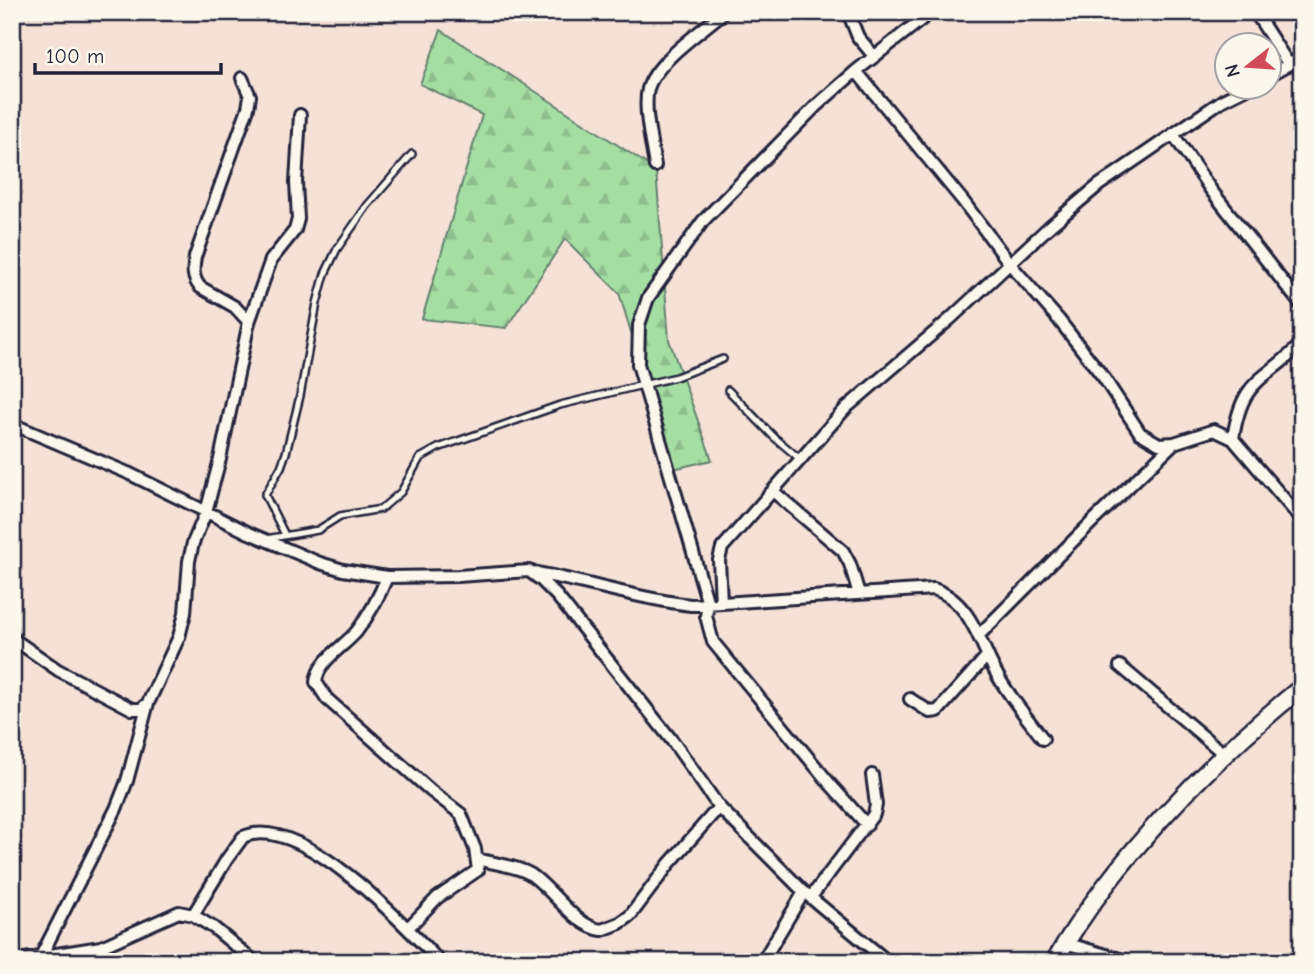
<svg xmlns="http://www.w3.org/2000/svg" width="1314" height="974" viewBox="0 0 1314 974" font-family="'Comic Neue',sans-serif">
<style>
.forest{fill:url(#forest-firs);stroke:#64806f;stroke-width:2}
.lines{fill:none;stroke-linecap:round;stroke-linejoin:round}
.lane-casing{stroke:#22223b;stroke-width:10}
.street-casing{stroke:#22223b;stroke-width:16}
.secondary-casing{stroke:#22223b;stroke-width:21}
.lane{stroke:#fbf7ec;stroke-width:5}
.street{stroke:#fbf7ec;stroke-width:10}
.secondary{stroke:#fbf7ec;stroke-width:16}
</style>
<defs>
<pattern id="forest-firs" width="22" height="20" patternUnits="userSpaceOnUse" patternTransform="scale(1.75)"><rect width="22" height="20" fill="#a5dea3"/><path d="M5 1l3.5 6h-7zM16 11l3.5 6h-7z" fill="#8ebe8d"/></pattern>
</defs>
<rect width="100%" height="100%" fill="#f5e1d6"/>
<filter id="ink" filterUnits="userSpaceOnUse"><feTurbulence type="fractalNoise" baseFrequency=".0143" numOctaves="2"/><feDisplacementMap in="SourceGraphic" scale="14" xChannelSelector="R" yChannelSelector="G"/><feConvolveMatrix kernelMatrix="1 2 1 2 8 2 1 2 1" color-interpolation-filters="sRGB"/></filter>
<g filter="url(#ink)">
<!-- forest -->
<path class="forest" d="M441,30L656,170L669,340L712,460L673,469L619,293L565,239L506,328L422,319L482,115L420,84Z"/>
<g class="lines">
<defs>
<path id="lane" d="M728,390L774,437L800,459
M285,535L265,495L281,467L286,453L300,396L317,303L325,274L337,249L367,206L412,154
M266,539L318,530L340,516L381,509L401,492L420,458L438,448L560,405L676,377L723,359"/>
<path id="street" d="M848,12L858,37L874,56
M1255,12L1289,65
M856,71L963,201L1010,264L1059,320L1104,378L1140,433L1159,444L1174,443L1214,430L1233,439L1302,520
M1268,76L1302,57
M242,78L250,96L248,108L195,257C193,269 192,278 200,287L235,307L249,322
M1173,134L1211,190L1302,306
M655,166C652,145 643,109 648,89C655,62 703,30 724,12
M12,424L128,473L249,533L320,563L343,570L387,577L458,576L529,571L541,580L557,596L674,743L719,807L804,892L888,962
M1233,439C1242,376 1264,383 1302,343
M774,492L843,551L850,564L859,594
M531,572C585,581 637,599 691,605L934,589C973,602 980,647 999,678C1012,700 1028,719 1043,739
M387,577C379,597 370,614 357,631C344,647 318,660 316,682L327,699L431,791L461,814L475,849L478,870L437,898L408,928
M721,602L719,560L722,548L846,408L950,319L1049,227L1099,185L1223,100L1247,88
M979,635L1092,522L1174,443
M12,638L58,670L132,709H141L148,703L179,637L185,613L189,561L193,543L206,512L220,459L249,322L271,260L295,230L298,219L296,182L300,115
M1120,666L1224,754
M910,699L930,712L938,711L987,656
M867,825L830,784L713,642L706,616L708,604L638,364L639,325L648,298L703,221L816,106L856,71L931,12
M478,859C494,864 515,865 530,874C553,889 575,927 602,930L620,923L630,916L669,864L719,807
M811,897L874,814L876,805L872,775
M193,915L227,859L243,837C300,812 405,925 440,962
M1065,943L1130,962
M41,956L116,809L127,781L148,703
M12,961L101,947L179,912L193,915L214,928L255,962
M762,962L804,892"/>
<path id="secondary" d="M1054,962C1115,858 1209,762 1302,687"/>
</defs>
<!-- lane casing -->
<use href="#lane" class="lane-casing"/>
<!-- street casing -->
<use href="#street" class="street-casing"/>
<!-- secondary casing -->
<use href="#secondary" class="secondary-casing"/>
<!-- lane -->
<use href="#lane" class="lane"/>
<!-- street -->
<use href="#street" class="street"/>
<!-- secondary -->
<use href="#secondary" class="secondary"/>
</g>
</g>
<!-- margin -->
<rect width="1314" height="974" fill="none" stroke="#fbf7ec" stroke-width="42"/>
<rect x="21" y="21" width="1272" height="932" fill="none" stroke="#22223b" stroke-width="2.5" filter="url(#ink)"/>
<!-- north arrow -->
<g transform="translate(1248 66) rotate(253)"><circle r="33" fill="#fbf7ec" stroke="#a4a2a5" stroke-width="2"/>
<path d="M0-5L12 26L0 18L-12 26Z" fill="#d1495b"/>
<text y="-10" font-size="19" font-weight="bold" text-anchor="middle" fill="#22223b">N</text>
</g>
<!-- scale -->
<path d="M35 63v10h186v-10" fill="none" stroke="#22223b" stroke-width="3.5"/>
<text x="46" y="63" font-size="21" fill="#22223b" stroke="#fbf7ec" stroke-width="5" paint-order="stroke">100 m</text>
</svg>
